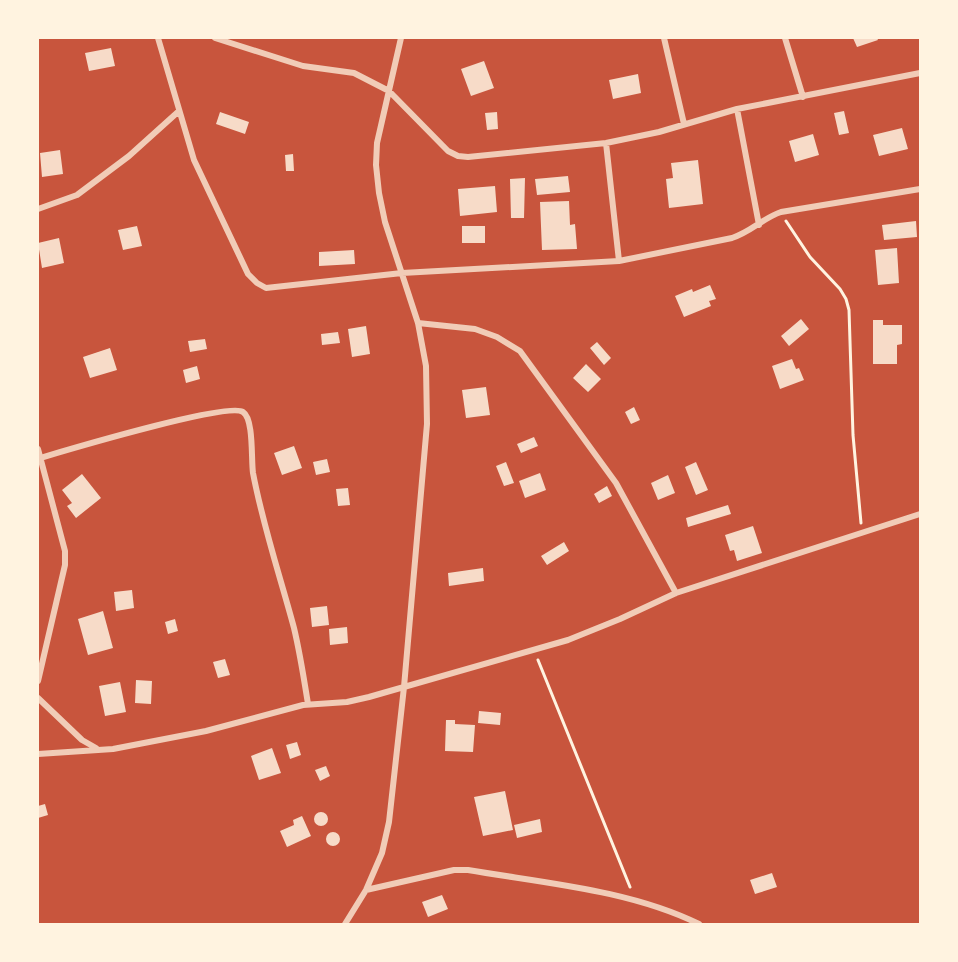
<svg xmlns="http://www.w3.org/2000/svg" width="958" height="962" viewBox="0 0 958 962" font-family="Poppins,sans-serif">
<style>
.building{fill:#f7dbc8}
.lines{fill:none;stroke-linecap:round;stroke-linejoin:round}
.path{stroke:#fff3e0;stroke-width:3}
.minor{stroke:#f1ccb7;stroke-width:6}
</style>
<rect width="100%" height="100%" fill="#c8553d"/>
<!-- building -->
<path class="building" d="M853,38H877L878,40L857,47Z
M111,48L115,66L89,71L85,53Z
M484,61L494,88L471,96L461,69Z
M638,74L641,93L613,99L609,80Z
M844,111L849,133L839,135L834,113Z
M220,112L249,122L245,134L216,124Z
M497,112L498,129L487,130L485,113Z
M902,128L908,149L879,156L873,135Z
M813,134L819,155L795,162L789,141Z
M60,150L63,174L42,177L40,153Z
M293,154L294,171H286L285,155Z
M698,160L703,204L669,208L666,179L673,178L671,163Z
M568,176L570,192L537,195L535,179Z
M525,178L524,218H511L510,179Z
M495,186L497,212L460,216L458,189Z
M569,201L570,225L575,224L577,249L542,250L540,202Z
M916,221L917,237L884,240L882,225Z
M137,226L142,246L123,250L118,230Z
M462,226H485V243H462Z
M59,238L64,263L42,268L38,243Z
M897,248L899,283L878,285L875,250Z
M354,250L355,264L319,266V252Z
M710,285L716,299L709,301L711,306L684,317L675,296L692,289L693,292Z
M801,319L809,329L789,346L781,336Z
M873,320H883V325H902V344L897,345V364H873Z
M366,326L370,354L352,357L348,329Z
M338,332L340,343L322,345L321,334Z
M205,339L207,349L190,352L188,341Z
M597,342L611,358L604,365L590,348Z
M110,348L117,370L90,378L83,357Z
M792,359L796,369L799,368L804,380L780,389L772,366Z
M586,364L601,379L588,392L573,378Z
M197,366L200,379L186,383L183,370Z
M486,387L490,415L466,418L462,390Z
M634,407L640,420L631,424L625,412Z
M534,437L538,446L521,453L517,444Z
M294,446L302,468L282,475L274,453Z
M327,459L330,472L316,475L313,462Z
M506,462L514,483L504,486L496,466Z
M696,462L708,490L696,495L685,467Z
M540,473L546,490L525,498L519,481Z
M82,474L101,498L76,518L67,506L72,503L62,490Z
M668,475L675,493L658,500L651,483Z
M607,486L612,496L599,503L594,494Z
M348,488L350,505L338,506L336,489Z
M728,505L731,514L688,527L686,518Z
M753,526L762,553L737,561L734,550L730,551L725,535Z
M564,542L569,551L547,565L541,556Z
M483,568L484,581L449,586L448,573Z
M132,590L134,608L116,611L114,592Z
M327,606L329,625L312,627L310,608Z
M103,611L113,648L88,655L78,619Z
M175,619L178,631L168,634L165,622Z
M347,627L348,643L330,645L329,629Z
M225,659L230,675L218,678L213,662Z
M136,680L152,681L151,704L135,703Z
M120,682L126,712L105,716L99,686Z
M479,711L501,713L500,725L478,723Z
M446,720H455V724L475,725L473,752L445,751Z
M297,742L301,755L290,759L286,745Z
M272,748L281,773L259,780L251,756Z
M326,766L330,776L320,781L315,770Z
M505,791L513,830L483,836L474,797Z
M45,804L48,815L38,818V806Z
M314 819a7 7 0 1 1 14 0a7 7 0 1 1-14 0Z
M302,816L311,836L287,847L280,831L294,825L293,820Z
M540,819L542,832L517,838L514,825Z
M326 839a7 7 0 1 1 14 0a7 7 0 1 1-14 0Z
M772,873L777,887L755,894L750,880Z
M442,895L448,909L428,917L422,902Z"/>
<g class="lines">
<!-- path -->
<path class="path" d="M786,221L810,257L840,289L846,299L849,310L853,435L861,523
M538,660L630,887"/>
<!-- minor -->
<path class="minor" d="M158,38L194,160L248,274L257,283L266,288L402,273L619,261L732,238C751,232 763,218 781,212L920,189
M215,38L303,66L354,73L389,91L448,151L458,156L468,157L606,143L659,132L737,109L920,73
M664,38L684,124
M785,38L803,97
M737,109L759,225
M606,143L619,261
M38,209L77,195L129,156L179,111
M418,323L475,329L497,337L520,351L616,483L676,593
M38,449L65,551V565L38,681
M40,458C67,450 228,402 243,412C254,419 251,460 253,473C263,526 280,576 294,628C300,653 304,679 308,704
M38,698L82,740L96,748
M38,754L113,749L206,731L303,705L347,702L369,697L568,640L620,619L676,593L920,514
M366,890L454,870H468C544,883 630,890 699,924
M345,924L366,890L382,853L389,822L404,687L427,424L426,366L418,323L385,222L379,193L376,165L377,143L401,38"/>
</g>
<!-- border -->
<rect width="958" height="962" fill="none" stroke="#fff3e0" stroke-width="78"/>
</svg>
